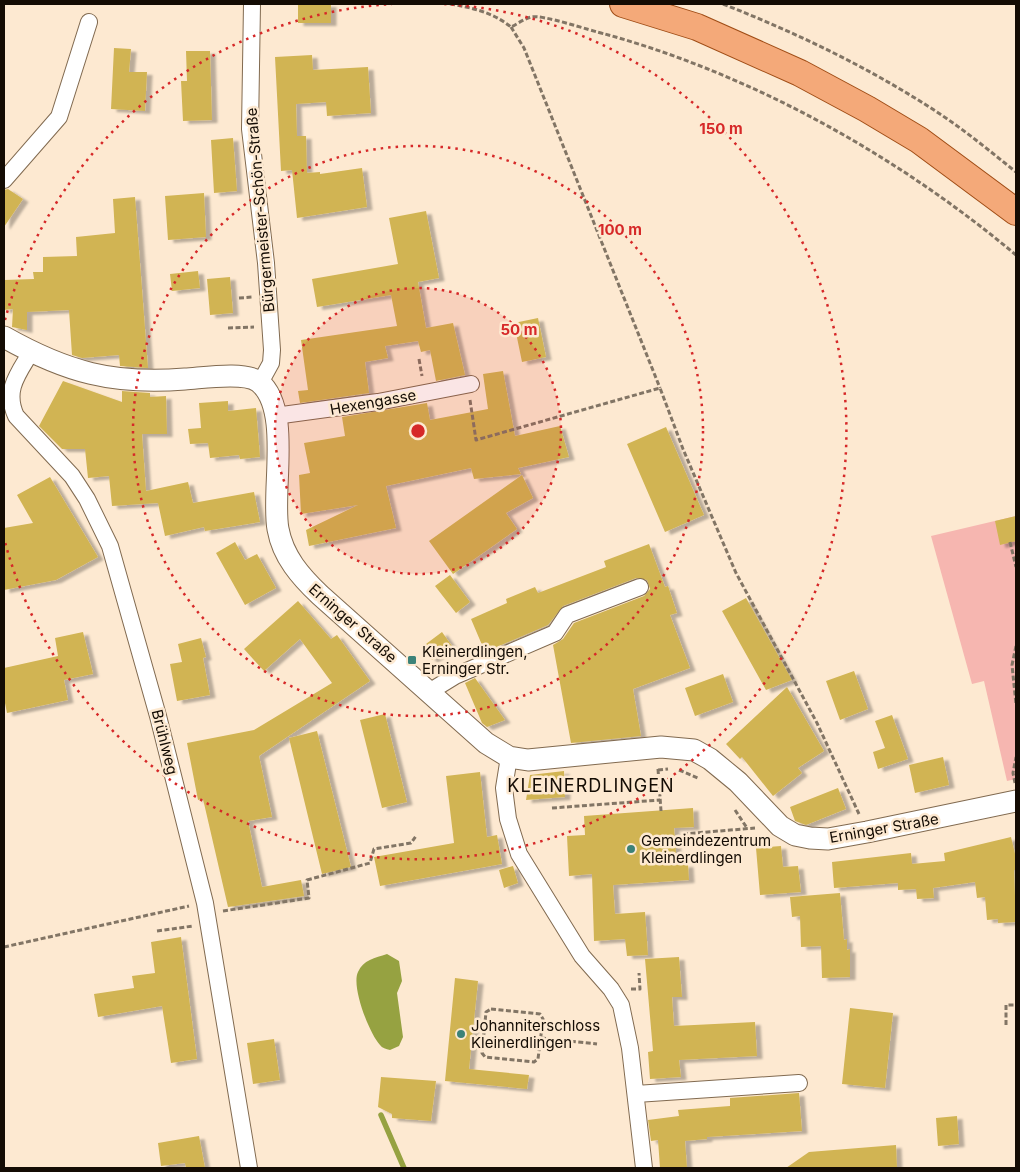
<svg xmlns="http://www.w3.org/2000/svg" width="1020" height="1172" viewBox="0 0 1020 1172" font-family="Inter,sans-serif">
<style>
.green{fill:#f6b6b0}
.water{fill:#96a241}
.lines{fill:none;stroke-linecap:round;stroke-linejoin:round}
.stream{stroke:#96a241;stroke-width:5.5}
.building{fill:#d1b453;filter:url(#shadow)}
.minor-casing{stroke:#816a50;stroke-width:18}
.tertiary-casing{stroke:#816a50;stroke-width:23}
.primary-casing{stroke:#a04d16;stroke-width:28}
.path{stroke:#827565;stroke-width:3;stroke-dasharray:5 2.5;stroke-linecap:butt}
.minor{stroke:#fff;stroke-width:16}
.tertiary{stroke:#fff;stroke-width:21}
.primary{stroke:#f4a979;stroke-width:26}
.ring{fill:none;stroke:#d62828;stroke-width:2.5;stroke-dasharray:2.5 5}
.poi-dot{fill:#3c8278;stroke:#fde9d1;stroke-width:2}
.labels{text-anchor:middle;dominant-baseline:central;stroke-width:5;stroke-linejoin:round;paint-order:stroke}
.street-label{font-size:15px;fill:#140c04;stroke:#fde9d1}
.poi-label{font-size:15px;fill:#140c04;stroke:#fde9d1;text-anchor:start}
.quarter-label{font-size:18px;letter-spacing:1px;fill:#140c04;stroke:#fde9d1}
.centre{fill:#d62828;stroke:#fde9d1;stroke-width:2.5}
.ring-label{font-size:15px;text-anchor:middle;font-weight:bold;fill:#d62828;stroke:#fde9d1;stroke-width:5;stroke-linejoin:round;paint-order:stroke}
</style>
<defs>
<filter id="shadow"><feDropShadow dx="5.5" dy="3" stdDeviation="1" flood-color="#0004"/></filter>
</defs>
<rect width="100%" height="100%" fill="#fde9d1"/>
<!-- green -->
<path class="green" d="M1016,516V779L1007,781L984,681L972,684L931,536Z"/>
<!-- water -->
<path class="water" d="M387,954L399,961L402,981L397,993L403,1037L399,1046L390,1050C386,1049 382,1048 380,1045C369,1033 351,986 358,972C363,960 375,958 387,954Z"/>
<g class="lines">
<!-- stream -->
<path class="stream" d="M381,1115L404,1168"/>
</g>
<!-- building -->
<path class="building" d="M298,4H331V23H298Z
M114,48L131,49L129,72H147L145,111L111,109Z
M186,51H210L212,120L183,121L181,81H187Z
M312,55L313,70L368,67L371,113L327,116L326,102L296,104L297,136H306L307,173L320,172V174L362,168L367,207L297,218L292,170L281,171L275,57Z
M233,138L237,191L214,193L211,140Z
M8,189L23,199L4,227V190Z
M204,193L206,237L168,240L165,196Z
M135,197L148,368L120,366L119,355L82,358L72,355L69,310L27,312V330L12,327L13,309L4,310V280L34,279L33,272H43V257L77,256L76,237L115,233L113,199Z
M426,211L439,278L418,282L426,328L453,323L465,375L436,381L430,350L421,352L418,341L385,346L388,358L365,362L369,393L300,403L298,391L308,390L301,340L397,326L391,295L317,307L312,279L398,264L389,218Z
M198,271L200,288L172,291L170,274Z
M230,277L233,313L210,315L207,279Z
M538,318L546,357L522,362L514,323Z
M503,371L515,436L560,426L569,457L518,468L521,474L474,479L471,468L386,486L396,528L309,546L306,530L358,505L301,514L299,475L310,473L304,443L345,436L342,417L427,403L430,420L488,409L483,374Z
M63,381L122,402V391L150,393V397L166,396L167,434H142L146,491L188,482L193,503L254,492L260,522L205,531L204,527L165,536L158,503L112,506L109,476L88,478L85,449H62L39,426Z
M228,401V411L256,408L260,457L240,459L239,455L210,458L208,443L190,444L188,429L201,428L199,403Z
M666,427L704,515L665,532L627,444Z
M522,475L533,498L506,513L517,529L453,574L429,541Z
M50,477L98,557L56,580L4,590V528L33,523L17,495Z
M1016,516V541L1000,545L995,521Z
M235,542L245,560L257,554L276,588L245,605L216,553Z
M649,544L665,587L668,586L677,613L670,615L690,668L633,689L641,736L571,743L553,645L563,639L574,623L644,596L650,589L647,580L636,578L563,606L548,625L485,652L471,619L507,603L506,599L535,587L538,593L606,567L604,561Z
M450,575L470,602L456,613L435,586Z
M746,598L792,680L766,690L722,611Z
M298,601L331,639L337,635L370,681L259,756L272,817L248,821L262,887L301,880L304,896L228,907L203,799L198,800L187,743L254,730L332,683L300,639L264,671L244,649Z
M83,632L93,674L64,680L68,700L7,713L4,698V668L58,656L55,638Z
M442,632L452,646L432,660L422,647Z
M201,638L206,657L203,658L210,695L177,701L170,664L182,662L178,644Z
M854,671L868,709L840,720L826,681Z
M723,674L733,702L695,716L685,688Z
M475,678L505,720L487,727L482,723L465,683Z
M787,687L824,751L798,768L802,773L773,796L742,757L740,759L726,744Z
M385,714L407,802L382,808L360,720Z
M892,715L908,759L878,769L873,752L885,748L875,721Z
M317,731L351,867L322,874L289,738Z
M943,757L949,785L915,793L909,765Z
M564,771L565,797L526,800L530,775Z
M480,772L487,837L497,835L502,864L380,886L374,857L454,843L446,776Z
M838,788L846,809L806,825L795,821L790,807Z
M693,808L694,827L674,828L677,865L688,864L689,880L613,885L615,914L645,912L648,955L627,956L625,939L594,941L592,874L569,876L567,836L585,835L584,816Z
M1011,837L1016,858V870H1014L1016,922L998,923V919L987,920L985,897L977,898L975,882L933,888L934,898L917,899L916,889L898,890V883L834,888L832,862L911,853L912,864L945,861L944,853Z
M781,846L783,867L798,866L801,892L760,895L756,848Z
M513,866L518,883L504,888L499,870Z
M840,893L844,940L847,939V950L850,949V977L822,978L821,946L801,947L800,916L792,917L790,897Z
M181,937L197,1059L171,1063L162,1006L98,1017L94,994L134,988L132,976L155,973L151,942Z
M679,957L682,997H672L674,1026L755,1022L757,1056L679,1060L681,1077L650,1079L648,1052L653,1051L645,959Z
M455,978L478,981L469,1069L529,1075L527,1089L445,1081Z
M850,1008L893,1013L885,1088L842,1084Z
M274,1039L280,1080L253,1084L247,1043Z
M381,1077L436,1081L431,1121L392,1118V1114L378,1107Z
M799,1093L802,1131L707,1137V1139L685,1141L687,1168H660L658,1140L651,1141L648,1120L679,1116L678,1110L730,1106V1098Z
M957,1116L959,1144L938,1146L936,1118Z
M199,1136L205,1168H186L185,1163L161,1166L158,1143Z
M896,1145L897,1168H786L809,1152Z"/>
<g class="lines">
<defs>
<path id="minor" d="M252,4L250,129L266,263L272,350L271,363L260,383
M4,180L59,117L89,22
M31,352C18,374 4,390 16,416L72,476L87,499L110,546L158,716L205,903L249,1168
M275,416L378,402L471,384
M429,692L455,676L555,633L567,615L640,587
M509,757L504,788L508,819L519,854L582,956L611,989L621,1005L630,1048L644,1168
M636,1094L799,1083"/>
<path id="tertiary" d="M4,337C66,372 113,385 185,379C203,378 245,371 259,382C292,409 271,492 278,529C283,557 301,577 320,595L486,743L509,757L528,760L661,747L694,750L710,759L738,782L780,826L795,835L810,838L828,839L867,832L1016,801"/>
<path id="primary" d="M623,4L697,27L800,73L867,109L919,140L1016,212"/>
</defs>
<!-- minor casing -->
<use href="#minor" class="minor-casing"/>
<!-- tertiary casing -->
<use href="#tertiary" class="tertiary-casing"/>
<!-- primary casing -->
<use href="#primary" class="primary-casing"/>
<!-- path -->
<path class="path" d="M450,4C473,8 492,12 511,27C517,24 524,19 531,17C542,14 591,31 605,34C753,75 898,156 1016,255
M723,4C799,34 872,69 940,114C967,132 991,152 1016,172
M511,27L524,48L660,388
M239,298L253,297
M228,328L254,327
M419,359L422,376
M470,400L476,440L660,388L683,449L736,573L817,723L859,814
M1010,542L1016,567
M1016,646L1012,665L1016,704
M658,769L661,811
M658,770L668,769
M679,770L698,778
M1015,783L1013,773L1016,757
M552,808L660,800
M735,810L747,828
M683,834L755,828
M223,911L309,898L307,880L370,863L374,849L411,843L416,836
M157,931L193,926
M4,947L189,906
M631,989H640L639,973
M491,1009L540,1014L543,1019L538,1059L534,1062L485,1057L482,1053L486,1012Z
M1006,1025V1005H1016
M541,1038L597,1044"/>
<!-- minor -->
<use href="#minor" class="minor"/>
<!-- tertiary -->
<use href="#tertiary" class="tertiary"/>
<!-- primary -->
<use href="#primary" class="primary"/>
</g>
<!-- distance rings -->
<circle cx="418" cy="431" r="143" fill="#d62828" fill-opacity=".12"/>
<g class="ring">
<circle cx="418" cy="431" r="143"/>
<circle cx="418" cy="431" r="285"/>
<path d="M5 320A428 428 0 0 1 392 4M444 4A428 428 0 1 1 5 542"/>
</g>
<!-- markers -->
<g class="poi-dot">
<rect x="407" y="655" width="10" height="10" rx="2.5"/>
<circle cx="631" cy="849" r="5"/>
<circle cx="461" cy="1034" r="5"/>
</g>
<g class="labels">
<!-- street labels -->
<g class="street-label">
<text transform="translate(260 210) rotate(-95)">Bürgermeister-Schön-Straße</text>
<text transform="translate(373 402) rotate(-10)">Hexengasse</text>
<text transform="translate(353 623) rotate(41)">Erninger Straße</text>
<text transform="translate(165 742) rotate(76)">Brühlweg</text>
<text transform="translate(884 828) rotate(-10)">Erninger Straße</text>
</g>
<!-- poi labels -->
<g class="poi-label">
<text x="422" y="651">Kleinerdlingen,<tspan x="422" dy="17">Erninger Str.</tspan></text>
<text x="641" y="840">Gemeindezentrum<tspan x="641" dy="17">Kleinerdlingen</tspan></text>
<text x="471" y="1025">Johanniterschloss<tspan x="471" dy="17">Kleinerdlingen</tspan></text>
</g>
<!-- quarter labels -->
<g class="quarter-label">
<text x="591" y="785">KLEINERDLINGEN</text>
</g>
</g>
<circle cx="418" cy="431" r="8" class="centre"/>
<g class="ring-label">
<text x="721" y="134">150 m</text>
<text x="620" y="235">100 m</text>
<text x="519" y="335">50 m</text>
</g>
<!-- border -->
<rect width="1020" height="1172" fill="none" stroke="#140c04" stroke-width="10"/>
</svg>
